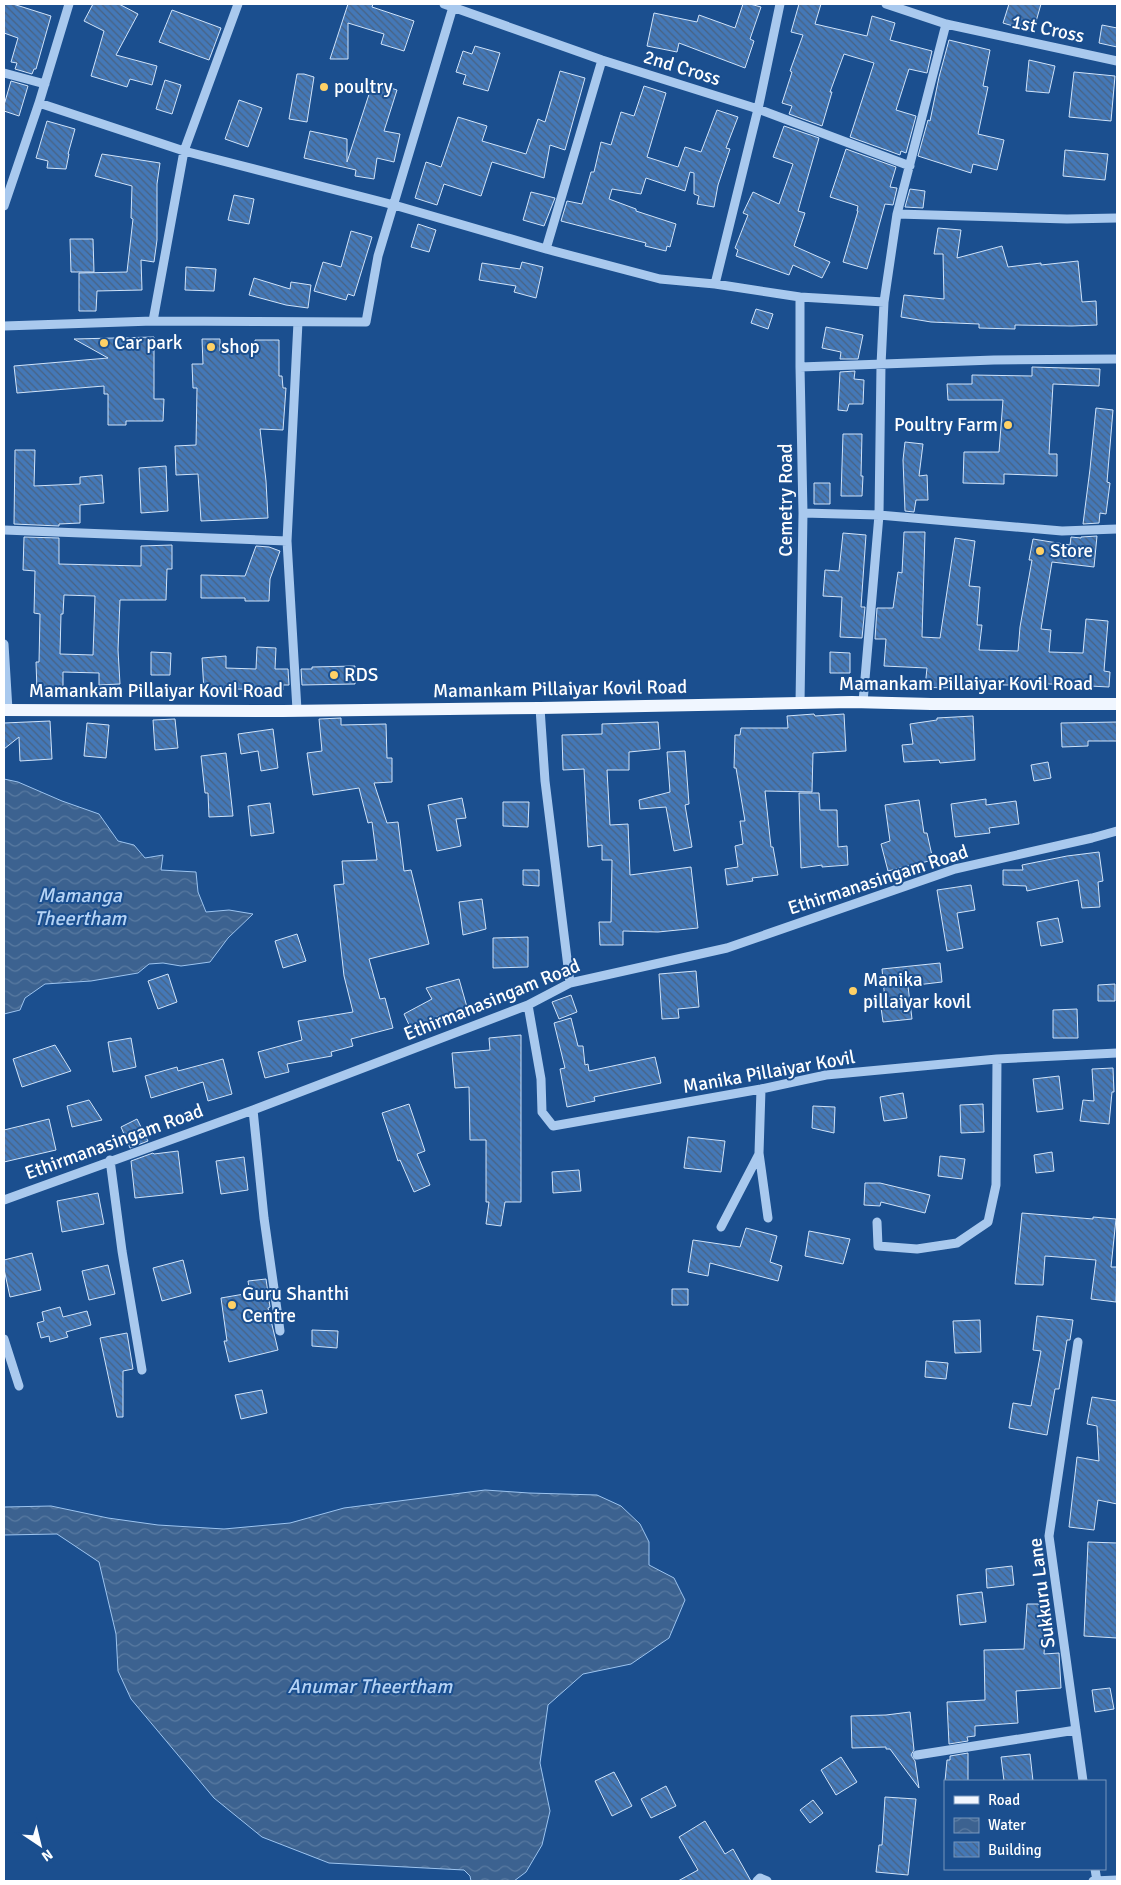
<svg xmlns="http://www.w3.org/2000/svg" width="1121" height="1885" viewBox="0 0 1121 1885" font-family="Signika,sans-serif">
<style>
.water{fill:url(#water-waves);stroke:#9cc4f0}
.building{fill:url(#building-back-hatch);stroke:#cfe3fa;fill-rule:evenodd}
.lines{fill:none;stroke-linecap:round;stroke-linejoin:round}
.minor{stroke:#a9c9ee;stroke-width:9}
.major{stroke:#f0f6ff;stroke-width:12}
.poi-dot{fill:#ffd166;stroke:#1b4f8f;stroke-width:2}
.labels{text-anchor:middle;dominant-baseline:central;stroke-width:4;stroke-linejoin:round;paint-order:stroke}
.street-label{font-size:19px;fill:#fff;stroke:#1b4f8f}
.poi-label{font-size:19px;fill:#fff;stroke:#1b4f8f;text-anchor:start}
.water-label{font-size:20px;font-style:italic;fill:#b5d3f5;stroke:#1b4f8f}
</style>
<defs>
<pattern id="water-waves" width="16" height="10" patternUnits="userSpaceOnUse" patternTransform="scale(1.25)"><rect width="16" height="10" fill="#3c6290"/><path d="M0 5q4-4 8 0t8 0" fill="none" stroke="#597aa1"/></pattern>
<pattern id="building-back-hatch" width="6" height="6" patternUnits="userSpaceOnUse" patternTransform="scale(1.25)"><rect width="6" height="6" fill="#4478b7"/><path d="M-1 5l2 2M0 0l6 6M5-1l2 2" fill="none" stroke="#486282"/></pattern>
</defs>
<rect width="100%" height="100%" fill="#1b4f8f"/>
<!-- water -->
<path class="water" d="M4,779L18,782L62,801L99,814L118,841L134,845L145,858L163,855L161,870L196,872L198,892L206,912L229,910L253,914L228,938L210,962L181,966L163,963L149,964L138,973L91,981L45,984L25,998L20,1010L4,1014Z
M485,1490L529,1493L597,1495L621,1506L640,1524L649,1542V1565L674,1578L685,1600L669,1638L631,1664L583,1674L548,1705L540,1763L550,1811L542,1845L526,1872L514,1881H471L470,1876L464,1870L329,1863L262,1837L214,1798L131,1699L118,1671L116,1634L99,1562L57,1534L4,1535V1508L5,1507L51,1506L108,1518L158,1525L224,1529L290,1523L344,1508Z"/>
<!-- building -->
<path class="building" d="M4,4H13L51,16L36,69H34L32,74L15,69L17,63L11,62L18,38L4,33Z
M93,4H119L138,14L116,55L157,66L152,85L130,79L127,87L91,76L104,31L84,21Z
M348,4H373L372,7L414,21L404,51L381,44L384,34L348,23V59H330Z
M743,4H750L761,7L750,39L754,41L745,68L679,43L677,52L647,46L654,13L697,22L699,15L735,28Z
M799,4H821L815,24L867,36L872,16L895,23L890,40L932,51L927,73L909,69L896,110L916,116L906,153L901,151L900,155L850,137L874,63L844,54L830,92H832L822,126L789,114L792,106L782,103L792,72L790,71L803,35L791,32Z
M1009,4H1041L1033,32L1003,23Z
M172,10L221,28L209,60L159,42Z
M1102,25L1117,28V47L1099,43Z
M949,40L990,50L983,86L988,87L978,134L1004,140L997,170L973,164L971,173L918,156L928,120L930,121L939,77Z
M475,46L500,53L488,91L463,84L466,75L456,72L463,51L472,54Z
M1029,60L1055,66L1049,93L1026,91Z
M560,71L585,78L565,150L550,145L544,178L492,162L481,196L444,184L437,205L415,198L426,162L441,167L458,117L487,126L482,141L526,154L538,119L545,122Z
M1074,72L1115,76L1111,121L1069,117Z
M297,74H304L314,77L307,122L289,119Z
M165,80L181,85L172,114L156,109Z
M11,81L28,86L19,116L4,111V105Z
M373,82L397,90L384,131L400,134L394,162L377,158L374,179L355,176L356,170L304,158L310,131L347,139V162Z
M644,86L666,93L647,157L678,167L685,147L701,152L717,110L738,117L726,148L730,149L718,185L714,207L697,204L699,196L694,194V173L690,172L685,191L646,178L641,194L612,189L609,199L636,209V211L676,224L670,247L667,246L666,251L645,246L646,243L561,221L567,201L582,204L591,172H594L601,142L611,145L621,112L634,116Z
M239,100L262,108L248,147L225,139Z
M47,121L75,129L68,154H69L66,169L47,168L48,161L36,158Z
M784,126L819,138L798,211L805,213L794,246L830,262L822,278L793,265L789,275L736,256L738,250L735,248L748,215L743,213L753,192L779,204L793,164L773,157Z
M846,149L896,167L890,187L897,188L893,205L885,204L867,269L843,262L858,211H857L858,206L830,197Z
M1065,150L1108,154L1105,180L1063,176Z
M102,154L160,163L157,184V240L154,262L141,260L142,290L97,291L96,311H79V273L127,272L133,219L131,218L132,186L95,176Z
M910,189L925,191L923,208L905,207Z
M531,192L555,198L544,226L523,220Z
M234,195L254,199L249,224L228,220Z
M418,224L436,230L429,252L411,247Z
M938,228L961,230L957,258L1002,246L1008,267L1041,263V265L1078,261L1082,302L1096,301L1097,325L1072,326L1015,325V329L979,328V324L931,322L901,317L904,295L944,299L943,254H934Z
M351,231L372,237L354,296L348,294L346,300L314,291L323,262L341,267Z
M70,239H93L94,272H71Z
M522,262L543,267L536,298L514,292L516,286L479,280L482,263L520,269Z
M186,267L216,269L214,291L185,290Z
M254,278L290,289L291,282L311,285L308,308L286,305L249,295Z
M756,309L773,314L768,329L751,323Z
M826,327L863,335L858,359H840L841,352L822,348Z
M154,337V399H164L163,421H126V425H108V394H104V386L17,393L14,366L108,358L74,339Z
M202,339H220V351L255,344V340H279V376H282L283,388H286L283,430L260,429L266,481L268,518L201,521L198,474L176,475L175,446L196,445L197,388H193L192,364H203Z
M1032,367L1100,369L1099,386L1053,384L1049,454H1057V476L1004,474V484L963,483L964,452H999L1003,400H948L947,384H972V375L1032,376Z
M855,371L854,379L864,380L863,404H849L847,411L838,410L840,372Z
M1096,408L1113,410L1107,482L1110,483L1106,514L1100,513L1099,523L1083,524L1090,469Z
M843,434H862L861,476H863L862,496H841Z
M905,442L923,444L919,476L927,475L928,500H916L914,512L905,511L903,460Z
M15,450H35L34,486L80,484V477L102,475L104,503L80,505V523L59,524V526L14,524Z
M166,466L168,511L141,513L139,468Z
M814,483H830V504H814Z
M904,532H925L922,637L940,638L955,538L975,541L969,586L980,587L977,625H982L979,650L1018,651L1020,627L1032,560H1029L1033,539L1070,545L1071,537L1081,538V537L1097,536L1094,567L1052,562L1041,629L1051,630L1049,652L1083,653L1086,619L1108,621L1104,671L1110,672L1109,687L1011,682L1010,685H981L942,688L925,687L927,668L884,666L886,639H875L877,608H893L898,572L902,573Z
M843,533L866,535L861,607H865L862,638L840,637L842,597L823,596L825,570L839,571Z
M24,537L59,538V564L141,566V546L172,545V569H167L166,600H120L118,650L120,684L99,685V673L63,672V690L37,691L36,662H39L40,614L34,613L35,571L23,570ZM64,595L95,596L93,655L60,654L61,614H63Z
M256,546L269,547L280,551L270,579L269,601H245V598H201V575L245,576Z
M257,647L276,648L275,669H288L289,685H283V690L236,689L204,691L202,658L226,656V668L256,669Z
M151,652L171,653L170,675H151Z
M830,652L850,653V673H830Z
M355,666V684L302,685L301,669H312V667Z
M814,714L815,716L844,714L846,751L813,753L812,792L765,791L771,847H773L778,875L752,878L753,881L727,885L725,869L738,867L735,846L743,844L740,821H745L736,768H734L735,735H740L741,728H788L787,716Z
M973,716L975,760L940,763L939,760L904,762L902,745L913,744L910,724L937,720V718Z
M341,718V725L386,724L387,758H392V782L374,783L387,823L398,822L404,871L411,870L429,944L369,959L380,999L385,998L393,1028L351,1039L353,1046L331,1052L332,1056L287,1064L289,1072L265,1078L258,1052L302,1040L298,1021L353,1012L344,976L334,885L344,884L342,861L377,860L372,822L368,823L359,788L313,795L307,753L322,751L319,719Z
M175,719L178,748L155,750L153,720Z
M50,721L52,759L20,761L19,737L4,749V723Z
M658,722L660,749L629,752V770H607L610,825L628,824L630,875L691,867L698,928L658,932L623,931V945H600L599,922H611L612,860H602V845L588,847L584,769L563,770L562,735L602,734V724Z
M1117,722V741H1088V746L1062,747L1061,723Z
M87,723L109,725L106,758L84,756Z
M273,729L278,768L261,771L258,751L241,754L238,734Z
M685,751L689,804L685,805L692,847L674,851L666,807L640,809L639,800L670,792L667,752Z
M226,753L233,816L209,817L208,793H205L201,756Z
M1048,762L1051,778L1034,781L1031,765Z
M799,793H819L820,810H837L838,847L847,846L848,865L822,867V865L801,868Z
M462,798L466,818L456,819L461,846L437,851L428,805Z
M986,799V805L1016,801L1019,824L989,828L990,833L955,837L951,804Z
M919,800L924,833H927L933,860L888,871L881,844L890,841L885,805Z
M503,802H529L528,827L503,826Z
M270,803L274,833L251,836L248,806Z
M1099,852L1103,881L1098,882L1100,907L1082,908L1078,880L1027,891L1026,886L1003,885V870H1023L1022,865L1067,856Z
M523,870H539V886L523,885Z
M971,885L975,910L957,913L963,948L947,951L937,890Z
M482,899L486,929L463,935L459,902Z
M1058,918L1063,942L1041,946L1037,922Z
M297,934L306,961L283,968L275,941Z
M528,937V967L493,968V938Z
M940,963L942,982L908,986L912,1019L883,1022L880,1000H885L882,969Z
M696,971L699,1007L678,1009L679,1018L662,1019L659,974Z
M168,974L177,1002L158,1009L148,981Z
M459,979L469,1014L441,1022L439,1016L412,1031L404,1014L432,999L426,988Z
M1115,984V1001H1098V985Z
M571,995L577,1012L559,1019L552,1002Z
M1077,1009L1078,1038H1053V1010Z
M571,1018L578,1046H583L585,1065L588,1064L589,1071L655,1057L661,1083L594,1097L595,1101L567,1107L560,1069L565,1068L554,1023Z
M521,1035V1202H505L501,1226L486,1224L489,1202H486V1140H470L469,1087L455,1088L452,1053L490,1050L489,1038Z
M131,1038L136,1067L113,1072L108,1042Z
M55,1045L71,1071L22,1087L13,1059Z
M223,1059L232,1094L208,1101L203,1082L151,1098L145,1076L177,1067L178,1071Z
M1113,1068L1114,1092H1112L1109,1124L1080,1121L1083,1100L1094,1101L1092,1069Z
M1059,1076L1063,1109L1037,1112L1033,1079Z
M903,1093L907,1118L884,1121L880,1097Z
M89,1100L102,1120L72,1127L67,1106Z
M409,1104L425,1151L417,1154L430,1185L414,1192L400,1160L398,1161L382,1113Z
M983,1104L984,1132L961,1133L960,1105Z
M813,1106L835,1107L834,1133L812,1128Z
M49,1119L56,1150L4,1162V1130Z
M137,1119L148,1141L130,1148L121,1127Z
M688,1137L725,1141L721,1172L684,1168Z
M178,1151L183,1193L135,1198L131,1161L153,1153L154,1154Z
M1052,1152L1054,1171L1036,1173L1034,1155Z
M940,1156L965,1159L962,1179L938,1176Z
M244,1157L248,1190L221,1194L216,1161Z
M579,1170L581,1191L553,1193L552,1172Z
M865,1183H880L930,1195L925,1213L881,1202L880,1206L864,1205Z
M98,1193L104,1224L62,1232L57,1201Z
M1022,1213L1093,1219V1217L1116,1219L1111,1267H1117L1116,1302L1091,1299L1096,1260L1045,1256L1043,1285L1015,1284Z
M746,1228L777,1236L770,1262L782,1266L778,1281L710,1263L708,1276L688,1272L693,1240L740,1247Z
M809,1231L850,1239L843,1264L805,1256Z
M32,1253L41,1290L10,1297L4,1269V1260Z
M183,1260L191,1293L162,1301L153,1268Z
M108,1265L115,1294L89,1300L82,1271Z
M266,1279L270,1307L268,1308L278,1350L229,1362L224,1341H227L221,1298L250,1293L248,1281Z
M672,1289H688V1305H672Z
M60,1307L63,1317L87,1311L91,1325L66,1332L68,1337L50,1342L49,1336L41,1338L37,1323L44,1321L42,1312Z
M1037,1316L1073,1320L1070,1340H1067L1059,1389H1055L1047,1435L1009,1428L1013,1403L1031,1406L1041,1351L1033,1350Z
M980,1320L981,1352L955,1353L953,1321Z
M312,1330L338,1331L337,1348L312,1346Z
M127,1333L133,1369L123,1371V1417H117L100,1338Z
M926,1361L948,1363L946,1379L925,1377Z
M262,1390L267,1413L241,1419L235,1395Z
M1092,1397L1117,1401V1504L1098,1500L1094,1530L1069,1527L1077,1457L1099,1461L1097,1426L1087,1424Z
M1088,1542L1117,1543V1638L1084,1636Z
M1012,1566L1014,1585L987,1588L986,1569Z
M982,1592L986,1622L960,1625L957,1595Z
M1027,1604H1047L1044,1654L1059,1653L1061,1688L1016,1691L1018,1723L975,1726V1736L967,1737L968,1741L949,1744L947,1702L985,1700L984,1650L1024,1649Z
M1110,1688L1114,1709L1095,1712L1092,1690Z
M910,1712L914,1750L911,1755L915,1761L919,1788L890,1749H886V1747L852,1748L851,1716L886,1715Z
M968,1753V1781H945L947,1760H950V1756Z
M1030,1754L1033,1781H1004L1001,1757Z
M841,1757L857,1782L836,1795L821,1770Z
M614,1772L632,1806L612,1816L595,1781Z
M666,1786L676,1806L651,1818L641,1799Z
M885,1797L916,1799L908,1875L876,1872L879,1845H882Z
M813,1800L823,1813L810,1823L800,1810Z
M705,1821L725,1854L733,1849L751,1881H678L698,1870L679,1837Z"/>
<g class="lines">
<!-- minor -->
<path class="minor" d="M444,4L602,60L758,109L910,166
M886,4L946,24L1117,61
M4,73L45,84
M39,103L184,151L394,205L546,249L660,279L715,284L800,297L884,302
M4,206L39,103L69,4
M897,214L1067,219L1117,218
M546,249L602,60
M715,284L758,109L780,4
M153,321L184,151L238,4
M4,326L153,321L366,322L378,256L453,7
M800,367L994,360L1117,359
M803,513L879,515L1062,531L1117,529
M4,530L287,541
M4,644L8,710
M863,702L879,515L881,365L884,302L897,214L946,24
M800,703L803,513L800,367V297
M540,708L545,781L570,983
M297,710L287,541L298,322
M528,1005L541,1079L542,1112L553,1126L761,1089L826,1075L997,1059L1117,1053
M761,1089L759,1153L768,1218
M253,1110L264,1218L280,1331
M110,1160L122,1251L142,1370
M4,1200L253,1110L528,1005L570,983L727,948L955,869L1092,838L1117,831
M877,1222L878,1246L917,1249L957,1243L988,1222L996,1185L997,1059
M721,1227L759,1154
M4,1339L19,1386
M1078,1342L1049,1536L1083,1781
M917,1755L1076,1730
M1095,1869L1097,1881
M757,1881L760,1878L767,1881
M1093,1881L1117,1880"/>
<!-- major -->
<path class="major" d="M4,710L283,711L540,708L852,702L931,704H1117"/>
</g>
<!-- markers -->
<g class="poi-dot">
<circle cx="324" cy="87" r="5"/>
<circle cx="104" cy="343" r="5"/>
<circle cx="211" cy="347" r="5"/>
<circle cx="1008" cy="425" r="5"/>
<circle cx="1040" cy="551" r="5"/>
<circle cx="334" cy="675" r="5"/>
<circle cx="853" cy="991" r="5"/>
<circle cx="232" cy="1305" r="5"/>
</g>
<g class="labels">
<!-- street labels -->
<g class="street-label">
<text transform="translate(1048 29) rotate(12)">1st Cross</text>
<text transform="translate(682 68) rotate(17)">2nd Cross</text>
<text transform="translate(786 500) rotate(-90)">Cemetry Road</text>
<text x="966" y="684">Mamankam Pillaiyar Kovil Road</text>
<text transform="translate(560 689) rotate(-1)">Mamankam Pillaiyar Kovil Road</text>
<text x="156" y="691">Mamankam Pillaiyar Kovil Road</text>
<text transform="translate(878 880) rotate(-18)">Ethirmanasingam Road</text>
<text transform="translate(492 1000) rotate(-22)">Ethirmanasingam Road</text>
<text transform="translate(769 1072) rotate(-10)">Manika Pillaiyar Kovil</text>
<text transform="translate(114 1142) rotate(-20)">Ethirmanasingam Road</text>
<text transform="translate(1042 1593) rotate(-97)">Sukkuru Lane</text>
</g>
<!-- poi labels -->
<g class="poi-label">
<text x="334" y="87">poultry</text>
<text x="114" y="343">Car park</text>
<text x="221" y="347">shop</text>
<text x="998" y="425" text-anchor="end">Poultry Farm</text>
<text x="1050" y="551">Store</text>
<text x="344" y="675">RDS</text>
<text x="863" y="980">Manika<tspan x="863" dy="22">pillaiyar kovil</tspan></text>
<text x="242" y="1294">Guru Shanthi<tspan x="242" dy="22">Centre</tspan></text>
</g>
<!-- water labels -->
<g class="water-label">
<text x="80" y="895">Mamanga<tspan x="80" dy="23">Theertham</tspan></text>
<text x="370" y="1686">Anumar Theertham</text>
</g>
</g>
<!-- border -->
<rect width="1121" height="1885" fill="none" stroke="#ffffff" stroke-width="10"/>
<!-- legend -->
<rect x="944" y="1780" width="162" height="90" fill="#1b4f8f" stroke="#7695bc"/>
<rect x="954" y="1796" width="25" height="8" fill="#f0f6ff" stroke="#7695bc"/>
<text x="988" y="1805" font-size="15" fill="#ffffff">Road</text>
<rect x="954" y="1818" width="25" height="15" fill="url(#water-waves)" stroke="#7695bc"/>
<text x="988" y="1830" font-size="15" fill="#ffffff">Water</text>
<rect x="954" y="1842" width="25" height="15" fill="url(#building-back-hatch)" stroke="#7695bc"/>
<text x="988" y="1855" font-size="15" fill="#ffffff">Building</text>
<!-- north arrow -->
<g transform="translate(40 1845) rotate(145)" stroke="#1b4f8f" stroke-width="4" paint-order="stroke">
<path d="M0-4L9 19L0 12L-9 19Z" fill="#ffffff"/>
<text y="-8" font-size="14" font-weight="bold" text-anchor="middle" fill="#ffffff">N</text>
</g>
</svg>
